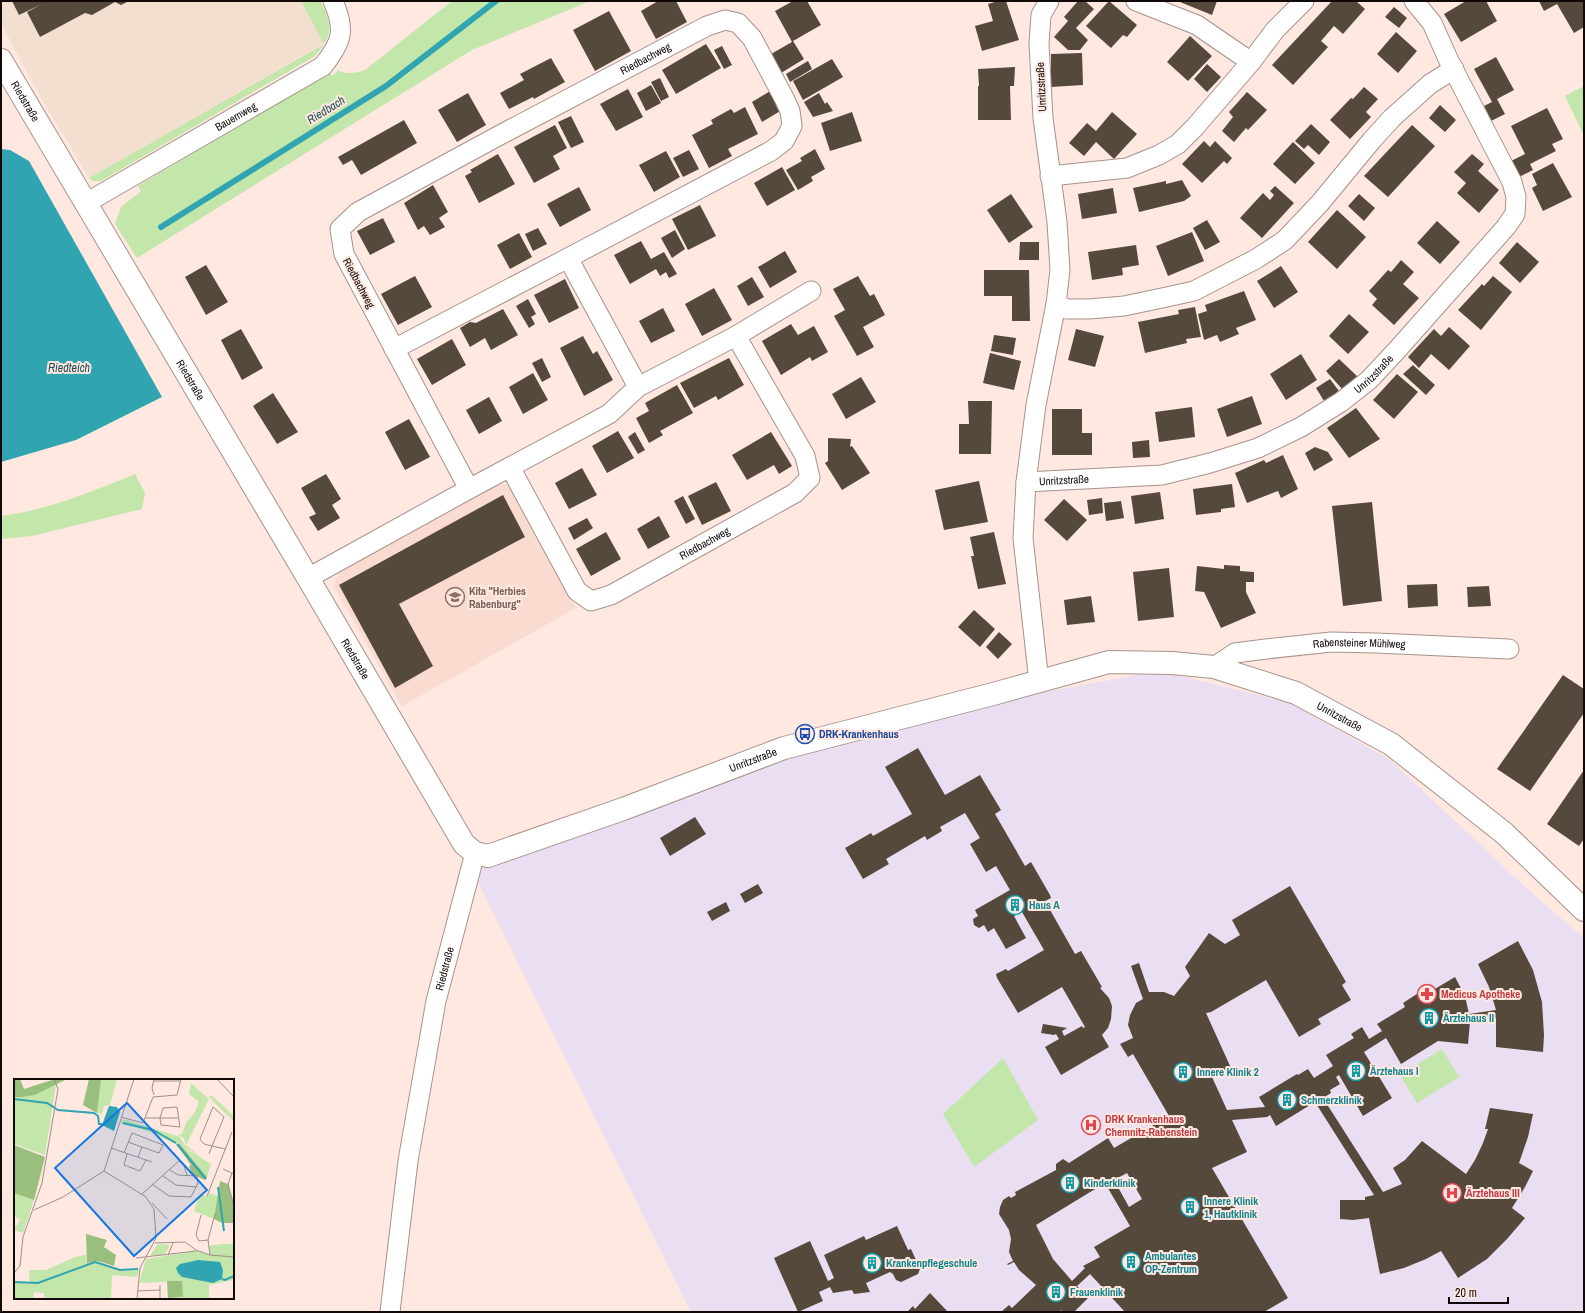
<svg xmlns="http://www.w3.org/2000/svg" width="1585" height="1313" viewBox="0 0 1585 1313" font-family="'Archivo Narrow',sans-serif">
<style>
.built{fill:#f9dbd0}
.industrial{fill:#f3dfd0}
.medical{fill:#eadef2}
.green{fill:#c3e6aa}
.water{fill:#30a5b1}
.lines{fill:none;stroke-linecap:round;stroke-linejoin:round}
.stream{stroke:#30a5b1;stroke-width:6}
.building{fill:#55493c;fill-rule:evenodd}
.minor-casing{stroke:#a7928b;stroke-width:21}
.tertiary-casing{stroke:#a7928b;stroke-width:24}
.minor{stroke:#fff;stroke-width:19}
.tertiary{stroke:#fff;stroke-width:22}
.labels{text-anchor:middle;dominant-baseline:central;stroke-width:4;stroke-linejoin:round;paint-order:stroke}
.street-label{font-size:11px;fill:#100907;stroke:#fee8e0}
.education-label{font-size:11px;font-weight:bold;fill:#785e54;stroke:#fee8e0;text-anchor:start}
.transit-label{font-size:11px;font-weight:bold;fill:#164399;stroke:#fee8e0;text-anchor:start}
.culture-label{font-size:11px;font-weight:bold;fill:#0d838f;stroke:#fee8e0;text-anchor:start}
.health-label{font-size:11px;font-weight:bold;fill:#be3a42;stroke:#fee8e0;text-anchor:start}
.water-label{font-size:12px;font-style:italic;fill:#1d4e53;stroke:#fee8e0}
.inset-river{fill:none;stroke:#30a5b1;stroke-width:2}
.inset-road{fill:none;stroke:#9f8f89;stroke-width:1}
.view{fill:#1877e0;fill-opacity:0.15;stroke:#1877e0;stroke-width:2}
.inset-edge{fill:none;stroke:#100907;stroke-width:2}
</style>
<rect width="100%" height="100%" fill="#fee8e0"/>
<!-- built -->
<path class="built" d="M506,484L511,487L576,608L402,706L334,587L336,578L344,569L498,485Z"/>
<!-- industrial -->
<path class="industrial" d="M1,1H301L324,43L89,178L34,86L1,23Z"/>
<!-- medical -->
<path class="medical" d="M1160,671L1290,703L1390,760L1524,886L1584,938V1312H691L472,870L777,760L1022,696Z"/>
<!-- green -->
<path class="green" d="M301,1H320C333,24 333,36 315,56L101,181H93L89,178L324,44Z
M452,1H590L472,50L137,258L115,224L121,207L141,191L138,186L329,72L333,76L338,70C348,75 355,73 365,70Z
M1584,86V136L1565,96Z
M135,474L145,493L142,509L32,536L1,539V516C48,510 91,492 135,474Z
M1442,1049L1459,1077L1417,1103L1400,1075Z
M1003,1058L1038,1120L974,1167L943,1114Z"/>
<!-- water -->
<path class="water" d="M1,149L10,150L29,161L162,397L76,440L1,462Z"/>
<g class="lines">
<!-- stream -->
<path class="stream" d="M161,227L386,86L496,1"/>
</g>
<!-- building -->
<path class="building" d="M12,1H129L121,5L115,2L92,15L85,13L40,37L27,12L42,4L19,15Z
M658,1H676L687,22L656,39L641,11Z
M793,1H807L821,25L793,41L804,59L781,73L771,54L792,42L775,11Z
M998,1H1006L1019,40L982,51L975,26L993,21L988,4Z
M1078,1H1085L1094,9L1076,28L1088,40L1080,50H1068L1054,37L1068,21L1064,17Z
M1109,1L1137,25L1127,37L1123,35L1111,48L1086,26Z
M1181,1H1217L1212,15L1180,2Z
M1332,1H1356L1365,9L1343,34L1334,26L1321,41L1328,47L1293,85L1272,65Z
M1466,1H1486L1497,21L1461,42L1444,14Z
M1539,1H1584V27L1574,33L1557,4L1544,11Z
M1394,7L1407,18L1399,28L1385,17Z
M609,11L631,51L595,71L573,30Z
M1396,32L1417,51L1398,73L1377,54Z
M1190,36L1212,56L1188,81L1167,62Z
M706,44L721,68L676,94L662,70Z
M722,46L732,65L724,69L714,50Z
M1082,53L1083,85L1051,87V54Z
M1496,57L1514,90L1497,99L1505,114L1491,121L1484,106L1492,102L1474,69Z
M551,58L565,82L534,99L533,97L509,109L500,93L524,80L520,74Z
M832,59L843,77L803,100L793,81Z
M808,61L812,69L790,82L786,74Z
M1207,64L1221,77L1207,92L1194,79Z
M1015,67L1014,86H1010L1011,120H978V86H979L978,69Z
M660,78L669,97L661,101L651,82Z
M651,85L661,103L646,111L637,93Z
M1364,87L1378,99L1366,112L1371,117L1350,139L1330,120L1351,98L1353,99Z
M628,89L643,117L616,131L600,104Z
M772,90L782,110L762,122L752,102Z
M1247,92L1267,110L1248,130L1246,128L1234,142L1222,131L1233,117L1229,112Z
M468,93L486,125L457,142L438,110Z
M819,93L825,104L827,102L833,111L813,117L804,102Z
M1440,105L1456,120L1445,132L1429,118Z
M745,107L758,134L728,149L732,156L709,168L692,135L713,124L711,120L731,109L734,113Z
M1547,108L1563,139L1552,144L1556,151L1530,164L1533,170L1519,177L1511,161L1525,154L1511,126Z
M852,112L862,141L830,151L821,123Z
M1112,112L1137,134L1114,159L1096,142L1084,156L1069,143L1087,123L1096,131Z
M571,116L584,142L571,148L558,122Z
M404,120L417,143L361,175L352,160L343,165L338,157Z
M1311,124L1330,142L1319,155L1308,145L1304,149L1295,141Z
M555,125L567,148L553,156L560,169L534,183L514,147Z
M1412,125L1435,146L1388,197L1364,176Z
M1204,141L1210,147L1215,141L1232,158L1227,164L1224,161L1202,183L1182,164Z
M1293,142L1315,163L1295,184L1273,164Z
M815,149L825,169L811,177L813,181L798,190L786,170L802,161L800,158Z
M689,150L699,169L683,177L673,158Z
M666,151L680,177L654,192L639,165Z
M498,154L515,184L479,203L465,176L472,172L470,170Z
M1472,154L1484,164L1478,171L1499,190L1479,213L1457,193L1466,183L1454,172Z
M1553,163L1572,197L1543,211L1532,188L1537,185L1532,174Z
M782,167L795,190L767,206L754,183Z
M1182,180L1191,196L1184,201L1139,212L1133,188L1166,181V184Z
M433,185L448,212L439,218L445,227L430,235L424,226L418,230L404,203Z
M1275,186L1294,203L1262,238L1240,218L1263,193L1270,200L1274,195L1270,191Z
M579,187L591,210L560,227L547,204Z
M1113,188L1117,213L1082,219L1078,194Z
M1011,194L1033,227L1009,243L987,210Z
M1359,194L1375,208L1364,221L1348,206Z
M700,205L716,236L688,250L672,219Z
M1337,210L1366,237L1337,269L1308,242Z
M383,218L395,242L370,255L357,231Z
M1207,220L1220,242L1205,250L1193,228Z
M1437,221L1460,242L1440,264L1417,243Z
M538,228L547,244L533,251L525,234Z
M675,230L685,249L672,258L661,238Z
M1192,232L1204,261L1168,276L1156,246Z
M519,233L532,257L510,269L497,245Z
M641,241L651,259L664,252L677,274L669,278L666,272L660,276L656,269L630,284L614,255Z
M1020,242H1039V260H1019Z
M1517,242L1539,262L1520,283L1499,263Z
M1136,245L1139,265L1122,268L1123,275L1092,280L1088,252Z
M785,251L797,272L770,288L758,267Z
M1401,260L1414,272L1403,284L1419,298L1394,325L1372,305L1377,299L1369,291L1388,270L1391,272Z
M206,265L228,302L206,315L185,277Z
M1281,266L1298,292L1274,308L1257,281Z
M984,270H1029L1030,321H1012V296H984Z
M415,276L432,307L398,325L381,294Z
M858,276L870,296L874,294L885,315L863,327L874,347L857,356L834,316L845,310L833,289Z
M1493,276L1512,292L1481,330L1458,310L1482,284L1484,286Z
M752,277L764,297L748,306L737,286Z
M565,279L579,308L549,323L534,295Z
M714,288L732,320L702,336L685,304Z
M1244,291L1256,320L1236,328L1239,334L1220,342L1217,335L1204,340L1198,314L1207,311L1205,305Z
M528,299L536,314L531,317L535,324L529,328L516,306Z
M1195,307L1201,337L1186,339L1187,343L1145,353L1138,322L1179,314L1178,310Z
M663,308L675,331L651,343L639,321Z
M503,309L518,335L491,350L485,338L470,347L460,328L470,322L476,323Z
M1349,314L1369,332L1348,354L1329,336Z
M791,324L798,335L814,326L828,352L812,361L810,357L781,375L762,341Z
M1449,327L1470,346L1449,370L1431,354L1419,368L1408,357L1434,329L1441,336Z
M241,329L263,368L242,380L221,340Z
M1076,329L1104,336L1095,367L1068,360Z
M994,335L1016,338L1013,355L991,351Z
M583,336L593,354L597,351L613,380L584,396L560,348Z
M452,339L466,365L432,385L417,359Z
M990,353L1021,361L1014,390L983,383Z
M1301,354L1317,380L1286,400L1270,374Z
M542,358L551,377L542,382L532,363Z
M729,358L744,385L718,400L716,396L694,408L680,383Z
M1339,359L1358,377L1343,390L1326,371Z
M1413,365L1435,385L1426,395L1403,374Z
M533,373L548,400L523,414L509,387Z
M1397,374L1418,392L1394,419L1373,400Z
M861,377L876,402L846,419L832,394Z
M1330,379L1339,391L1324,401L1316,388Z
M677,385L693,413L660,431L663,435L649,443L636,418L649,411L645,403Z
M273,393L298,432L277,444L253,406Z
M1252,396L1262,424L1227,437L1217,409Z
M489,397L502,421L479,434L466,410Z
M968,401H992L991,454H959V424H969Z
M1192,407L1195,437L1159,442L1155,412Z
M1356,408L1380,439L1349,458L1327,428Z
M1052,409H1082V433H1092V455H1052Z
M409,419L430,457L405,470L385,432Z
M618,431L634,458L607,473L592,446Z
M635,432L645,450L638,454L628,437Z
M771,432L792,466L779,474L774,465L747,480L732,455Z
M828,438L851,439L850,447L852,446L870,473L842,490L825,463L828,461Z
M1149,440L1150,457L1133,458L1132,442Z
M1315,447L1328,452L1333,460L1314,471L1305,453Z
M1283,455L1298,489L1281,498L1278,491L1247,503L1235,473L1264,460L1266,463Z
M582,468L597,495L569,509L555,483Z
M326,474L341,499L332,505L340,518L318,531L309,517L316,514L301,488Z
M979,481L988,522L944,530L935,490Z
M716,482L731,511L702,525L688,496Z
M1232,484L1235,507L1221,509V512L1196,515L1193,489Z
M1160,492L1164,519L1135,524L1131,496Z
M503,495L525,537L399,604L433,666L395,688L339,585Z
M683,496L695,519L686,524L674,501Z
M1102,498L1103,513L1089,515L1087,500Z
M1064,499L1087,520L1067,541L1044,520Z
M1121,501L1124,518L1106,521L1104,503Z
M1372,502L1382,601L1343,606L1332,506Z
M659,516L670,537L648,549L637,529Z
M587,518L593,528L574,540L568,528Z
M606,532L621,559L591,576L576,549Z
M994,532L1006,584L978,589L971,556H974L970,537Z
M1224,565L1240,566V571L1254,572V582H1246V592L1256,613L1221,628L1204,592L1195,591L1197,566L1224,569Z
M1169,568L1174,617L1138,621L1133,572Z
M1437,584L1438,606L1408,608L1407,585Z
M1489,586L1491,606L1468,607L1467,587Z
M1091,596L1095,622L1067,625L1064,600Z
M974,610L995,629L980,647L958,627Z
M999,632L1012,644L998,659L986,647Z
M1563,675L1584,689V713L1530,791L1497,769Z
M918,748L945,795L980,775L1001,810L995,814L1025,866L1031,862L1050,895L1051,898L1045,901L1075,954L1081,951L1102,987L1100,988L1109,998L1112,1006L1111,1019L1108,1028L1102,1035L1109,1047L1061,1075L1045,1047L1059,1039L1056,1034L1054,1035L1041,1033L1043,1024L1067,1028L1062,1031L1064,1036L1082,1026L1083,1028L1085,1027L1062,987L1018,1013L997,978L996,974L1006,969L1008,971L1044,950L1022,912L1014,916L1026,938L1006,949L994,928L988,932L984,925L979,928L974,925L973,919L978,916L975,910L1010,890L996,866L986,872L970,844L980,838L965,813L940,827L942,831L927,840L925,836L886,859L889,864L863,879L845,848L871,833L873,836L912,814L885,767Z
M1584,770V839L1579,846L1547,824Z
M695,817L706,834L670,856L660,838Z
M758,884L763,893L745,903L740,894Z
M1290,886L1346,982L1342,985L1351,1000L1318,1019L1321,1024L1299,1037L1266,980L1211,1012L1206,1013L1231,1068L1212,1077L1227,1110L1265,1107L1259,1097L1297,1074L1298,1075L1308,1069L1314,1078L1333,1066L1326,1055L1354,1038L1351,1034L1362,1027L1369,1039L1382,1031L1377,1024L1405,1007L1403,1003L1420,992L1423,996L1455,977L1465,996L1469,1014L1496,1010L1489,987L1478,964L1518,941L1533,970L1542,1002L1544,1035L1543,1052L1496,1047V1018L1470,1022L1468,1044L1438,1041L1401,1064L1386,1038L1364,1052L1392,1098L1363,1116L1339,1075L1336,1077L1340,1084L1330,1090L1331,1093L1323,1098L1383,1192L1402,1184L1393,1168L1405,1160L1422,1141L1466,1174L1475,1160L1483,1143L1488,1129H1485L1490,1108L1533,1114L1528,1137L1519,1163L1533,1171L1525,1187L1512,1208L1525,1218L1507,1239L1487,1259L1458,1278L1441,1251L1426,1259L1404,1268L1380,1274L1369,1218L1353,1220L1340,1219V1200H1365V1197L1374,1195L1315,1102L1276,1126L1270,1115L1267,1117L1232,1120L1247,1152L1212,1168L1288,1298L1264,1312H1125L1090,1274L1077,1286L1088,1298L1075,1311L1076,1312H1062L1061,1310L1059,1312H1001L1009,1305L1012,1308L1036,1285L1019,1270L1014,1262L1008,1265L1007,1264L1013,1261L1009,1252L1011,1239L1009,1230L999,1214L1000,1207L1003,1200L1009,1196L1011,1198L1016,1195L1015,1192L1056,1170V1164L1063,1159L1069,1163L1108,1138L1114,1148L1169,1116L1133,1054L1128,1057L1120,1044L1133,1038L1128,1025L1130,1015L1136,1003L1143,999L1131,966L1139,963L1149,992H1164L1174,996L1190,976L1185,967L1209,933L1225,944L1240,935L1232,920ZM1127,1173L1142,1199L1129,1207L1114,1180ZM1105,1183L1130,1226L1094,1247L1100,1257L1083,1266L1085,1268L1072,1281L1053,1259L1036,1225Z
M726,902L730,911L712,921L707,912Z
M897,1226L908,1250L911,1249L920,1269L918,1274L901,1282L896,1280L893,1274L890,1272L866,1283L870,1292L854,1294L852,1290L833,1293L830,1287L819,1292L823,1301L798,1312L774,1258L810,1241L828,1281L834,1278L824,1255L864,1236L866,1240Z
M930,1293L948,1312H907L913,1306L915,1309Z"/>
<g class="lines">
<defs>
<g id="minor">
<path d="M1136,1L1197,25L1251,62"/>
<path d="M1050,176L1127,168L1159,155L1178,144L1195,127L1251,62L1275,30L1304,1"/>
<path id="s1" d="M86,203L323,66C342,42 346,30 333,1"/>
<path d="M1056,304L1067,309H1089L1124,306L1162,298L1194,291L1256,259L1285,240L1320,203L1372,140L1392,118L1430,84L1454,69"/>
<path d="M394,349L568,258"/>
<path id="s2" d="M510,467L577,591L591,601L611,595L795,493L810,478L805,456L736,336"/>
<path id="s3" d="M1026,482L1162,475L1210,463L1258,448L1301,427L1341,402L1369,380L1397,350L1506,227L1515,214L1516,197L1512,182L1449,61L1432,23L1414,1"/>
<path id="s4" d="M469,489L344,254L340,229L358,212L500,135L707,26L725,20L738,23L752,38L784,98L790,111L792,126L784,141L771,151L568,258L638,387"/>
<path d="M308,578L469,489L609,414L638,387L736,336L811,291"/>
<path id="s5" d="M1214,667L1235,653L1266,649L1331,642L1376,643L1509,649"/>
<path d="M1039,682L1023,538L1026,482L1036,405L1056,304L1060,270L1057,222L1043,118L1039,44L1041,15L1049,1"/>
<path id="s6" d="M390,1312L408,1161L436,1001L475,853"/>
</g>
<g id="tertiary">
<path id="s7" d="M1,60L308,578L464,844L475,853L488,856L623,809L784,748L993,694L1109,662L1172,663L1214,667L1296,693L1391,744L1504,833L1584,910"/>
</g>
</defs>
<!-- minor casing -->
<use href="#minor" class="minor-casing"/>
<!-- tertiary casing -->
<use href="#tertiary" class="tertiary-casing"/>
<!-- minor -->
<use href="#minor" class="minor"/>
<!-- tertiary -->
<use href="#tertiary" class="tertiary"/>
</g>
<!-- icons -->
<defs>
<symbol id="school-ring" viewBox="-11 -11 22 22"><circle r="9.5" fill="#fee8e0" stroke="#8d6e63" stroke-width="1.5"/><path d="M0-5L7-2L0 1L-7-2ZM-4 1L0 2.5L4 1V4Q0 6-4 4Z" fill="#8d6e63"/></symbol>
<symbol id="bus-ring" viewBox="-11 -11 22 22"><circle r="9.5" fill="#fee8e0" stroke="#1a4fb4" stroke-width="1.5"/><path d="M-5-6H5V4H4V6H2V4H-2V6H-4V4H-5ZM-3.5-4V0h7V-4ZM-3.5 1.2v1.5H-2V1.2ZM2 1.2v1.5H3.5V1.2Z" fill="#1a4fb4"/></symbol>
<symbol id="building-ring" viewBox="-11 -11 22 22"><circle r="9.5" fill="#fee8e0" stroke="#0f9aa8" stroke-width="1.5"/><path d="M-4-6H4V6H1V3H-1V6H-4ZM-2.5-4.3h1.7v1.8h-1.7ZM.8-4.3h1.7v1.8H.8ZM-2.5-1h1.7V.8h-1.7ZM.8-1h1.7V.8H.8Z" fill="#0f9aa8"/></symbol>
<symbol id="pharmacy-ring" viewBox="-11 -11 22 22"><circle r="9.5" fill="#fee8e0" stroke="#e0444e" stroke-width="1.5"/><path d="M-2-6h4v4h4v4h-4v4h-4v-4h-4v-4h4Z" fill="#e0444e"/></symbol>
<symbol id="hospital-ring" viewBox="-11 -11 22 22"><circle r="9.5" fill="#fee8e0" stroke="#e0444e" stroke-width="1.5"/><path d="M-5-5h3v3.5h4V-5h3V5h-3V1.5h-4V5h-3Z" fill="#e0444e"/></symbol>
</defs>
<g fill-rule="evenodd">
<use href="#school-ring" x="444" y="586" width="22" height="22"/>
<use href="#bus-ring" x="794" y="723" width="22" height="22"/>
<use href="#building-ring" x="1004" y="894" width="22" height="22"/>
<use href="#pharmacy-ring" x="1416" y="983" width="22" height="22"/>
<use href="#building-ring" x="1418" y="1007" width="22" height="22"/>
<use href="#building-ring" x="1345" y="1060" width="22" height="22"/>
<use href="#building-ring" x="1172" y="1061" width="22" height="22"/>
<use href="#building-ring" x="1276" y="1089" width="22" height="22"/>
<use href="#hospital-ring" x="1080" y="1114" width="22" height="22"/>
<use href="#building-ring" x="1059" y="1172" width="22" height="22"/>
<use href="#hospital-ring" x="1441" y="1182" width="22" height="22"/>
<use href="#building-ring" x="1179" y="1196" width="22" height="22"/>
<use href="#building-ring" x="1120" y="1251" width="22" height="22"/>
<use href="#building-ring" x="861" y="1252" width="22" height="22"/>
<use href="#building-ring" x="1045" y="1281" width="22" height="22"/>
</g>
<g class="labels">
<!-- street labels -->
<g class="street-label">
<text stroke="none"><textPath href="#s4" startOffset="642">Riedbachweg</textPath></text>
<text transform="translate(1041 87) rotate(-93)">Unritzstraße</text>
<text stroke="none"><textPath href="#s7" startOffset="48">Riedstraße</textPath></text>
<text stroke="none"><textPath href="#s1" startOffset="173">Bauernweg</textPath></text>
<text transform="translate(359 283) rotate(62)">Riedbachweg</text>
<text stroke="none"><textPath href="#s3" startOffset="374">Unritzstraße</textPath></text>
<text stroke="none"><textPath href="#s7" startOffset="372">Riedstraße</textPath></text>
<text stroke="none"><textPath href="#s3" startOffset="38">Unritzstraße</textPath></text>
<text stroke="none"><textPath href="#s2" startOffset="286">Riedbachweg</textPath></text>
<text stroke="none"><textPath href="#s5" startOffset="150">Rabensteiner Mühlweg</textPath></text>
<text stroke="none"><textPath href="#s7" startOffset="696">Riedstraße</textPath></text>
<text stroke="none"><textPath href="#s7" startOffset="1830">Unritzstraße</textPath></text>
<text stroke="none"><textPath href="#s7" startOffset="1220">Unritzstraße</textPath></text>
<text stroke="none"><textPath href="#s6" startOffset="348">Riedstraße</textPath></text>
</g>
<!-- education labels -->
<g class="education-label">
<text x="469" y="591">Kita "Herbies<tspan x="469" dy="13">Rabenburg"</tspan></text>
</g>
<!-- transit labels -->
<g class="transit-label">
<text x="819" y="734">DRK-Krankenhaus</text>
</g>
<!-- culture labels -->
<g class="culture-label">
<text x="1029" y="905">Haus A</text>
<text x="1443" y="1018">Ärztehaus II</text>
<text x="1370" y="1071">Ärztehaus I</text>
<text x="1197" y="1072">Innere Klinik 2</text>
<text x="1301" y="1100">Schmerzklinik</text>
<text x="1084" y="1183">Kinderklinik</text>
<text x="1204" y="1201">Innere Klinik<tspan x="1204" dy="13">1, Hautklinik</tspan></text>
<text x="1145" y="1256">Ambulantes<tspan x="1145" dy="13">OP-Zentrum</tspan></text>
<text x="886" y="1263">Krankenpflegeschule</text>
<text x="1070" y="1292">Frauenklinik</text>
</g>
<!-- health labels -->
<g class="health-label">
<text x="1441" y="994">Medicus Apotheke</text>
<text x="1105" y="1119">DRK Krankenhaus<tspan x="1105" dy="13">Chemnitz-Rabenstein</tspan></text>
<text x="1466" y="1193">Ärztehaus III</text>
</g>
<!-- water labels -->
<g class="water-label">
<text transform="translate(326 110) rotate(-32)">Riedbach</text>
<text x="69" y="368">Riedteich</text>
</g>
</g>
<!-- overview -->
<g transform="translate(14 1079)">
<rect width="220" height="220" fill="#fee8e0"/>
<path d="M86,0H103L96,26L90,27L88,35L83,34ZM177,4L195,20L172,66L188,79L174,70L172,67L170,59L164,56L168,55L172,44L181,33L185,23L175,15ZM42,5L31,76L0,65V18L21,16ZM197,16L220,37V43L195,18ZM110,40L166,58L174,71L197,85L193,98L165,63L161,65L134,52L106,44ZM0,114L20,121L9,154L0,151L6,141L0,136ZM195,114L204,117L205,120L200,140L180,132L186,115L193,117ZM207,165H220V201L195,206V220H169L167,202L125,204L132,180L183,172L195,176V167ZM143,166L148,165L156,166L151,175L136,177ZM72,176L73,184L84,182L108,192L125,191L123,198L98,196L97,220H31L30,214L20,213L19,220H0V204H16L15,191H32L61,178Z" fill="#c3e6aa"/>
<path d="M0,0H6L10,10L41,0H53L21,16L7,18H0ZM75,0H87L83,34L69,26ZM165,64L193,98L191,101L178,95L175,87L177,86L163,66ZM0,66L31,78L20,121L0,114ZM206,102L214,105L220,128L219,144H208L200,140ZM72,155L93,161L90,168L102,176L100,187L84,182L73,184ZM153,202H168L169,218L154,219Z" fill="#98bf7c"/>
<path d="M95,27L103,28L106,33L100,52L88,46ZM184,181L206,183L209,191L208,200L199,204L168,198L164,194L162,189L166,185Z" fill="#30a5b1"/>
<path class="inset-river" d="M0,20L33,24L44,31L80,34L84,37L85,45H88M109,44L139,51L162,64M163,65L192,100M204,108L210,152M208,200L211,201L220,197M0,203L24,204L81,183L106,191L124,190"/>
<path class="inset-road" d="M140,0L138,9L140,16M203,0L220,18M140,2H166M163,28L166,48L147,46L146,39L149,29ZM107,38L129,44L139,18L163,16L167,0M131,39H164M114,63L128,68M97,69L138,83M110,74L118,54L149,66L145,74L128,68L124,78M113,75L110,86L126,92L132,81M195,75L198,67L210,38L199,28L186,60L190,65L198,67L207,69L211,70M209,90L220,95M90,92L132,118L140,130L142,159L126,189L123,220M218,94L214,105L220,127M149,97L162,106L182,108M138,105L155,117L177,118L184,104L183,97L164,96L156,91M128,115L165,82L169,84L173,96M193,117L218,53M138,124L153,140M20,131L49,118L90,92L120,0M187,136L182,156L185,162L194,161M141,164L171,163L182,171L196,176L220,178M154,176L159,164M196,176L194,161L201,135M122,179L182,172M0,194L6,187L9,158L28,104L44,10L40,0M146,206V220M123,212L146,211"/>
<path class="view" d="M113,24L193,111L120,177L41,89Z"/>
<rect width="220" height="220" class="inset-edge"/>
</g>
<!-- border -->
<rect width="1585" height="1313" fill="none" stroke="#100907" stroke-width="4"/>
<!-- scale -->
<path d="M1449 1297v6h59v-6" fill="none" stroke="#100907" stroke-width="2"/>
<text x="1455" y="1297" font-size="12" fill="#100907" stroke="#fee8e0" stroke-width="3" paint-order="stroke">20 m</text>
</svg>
